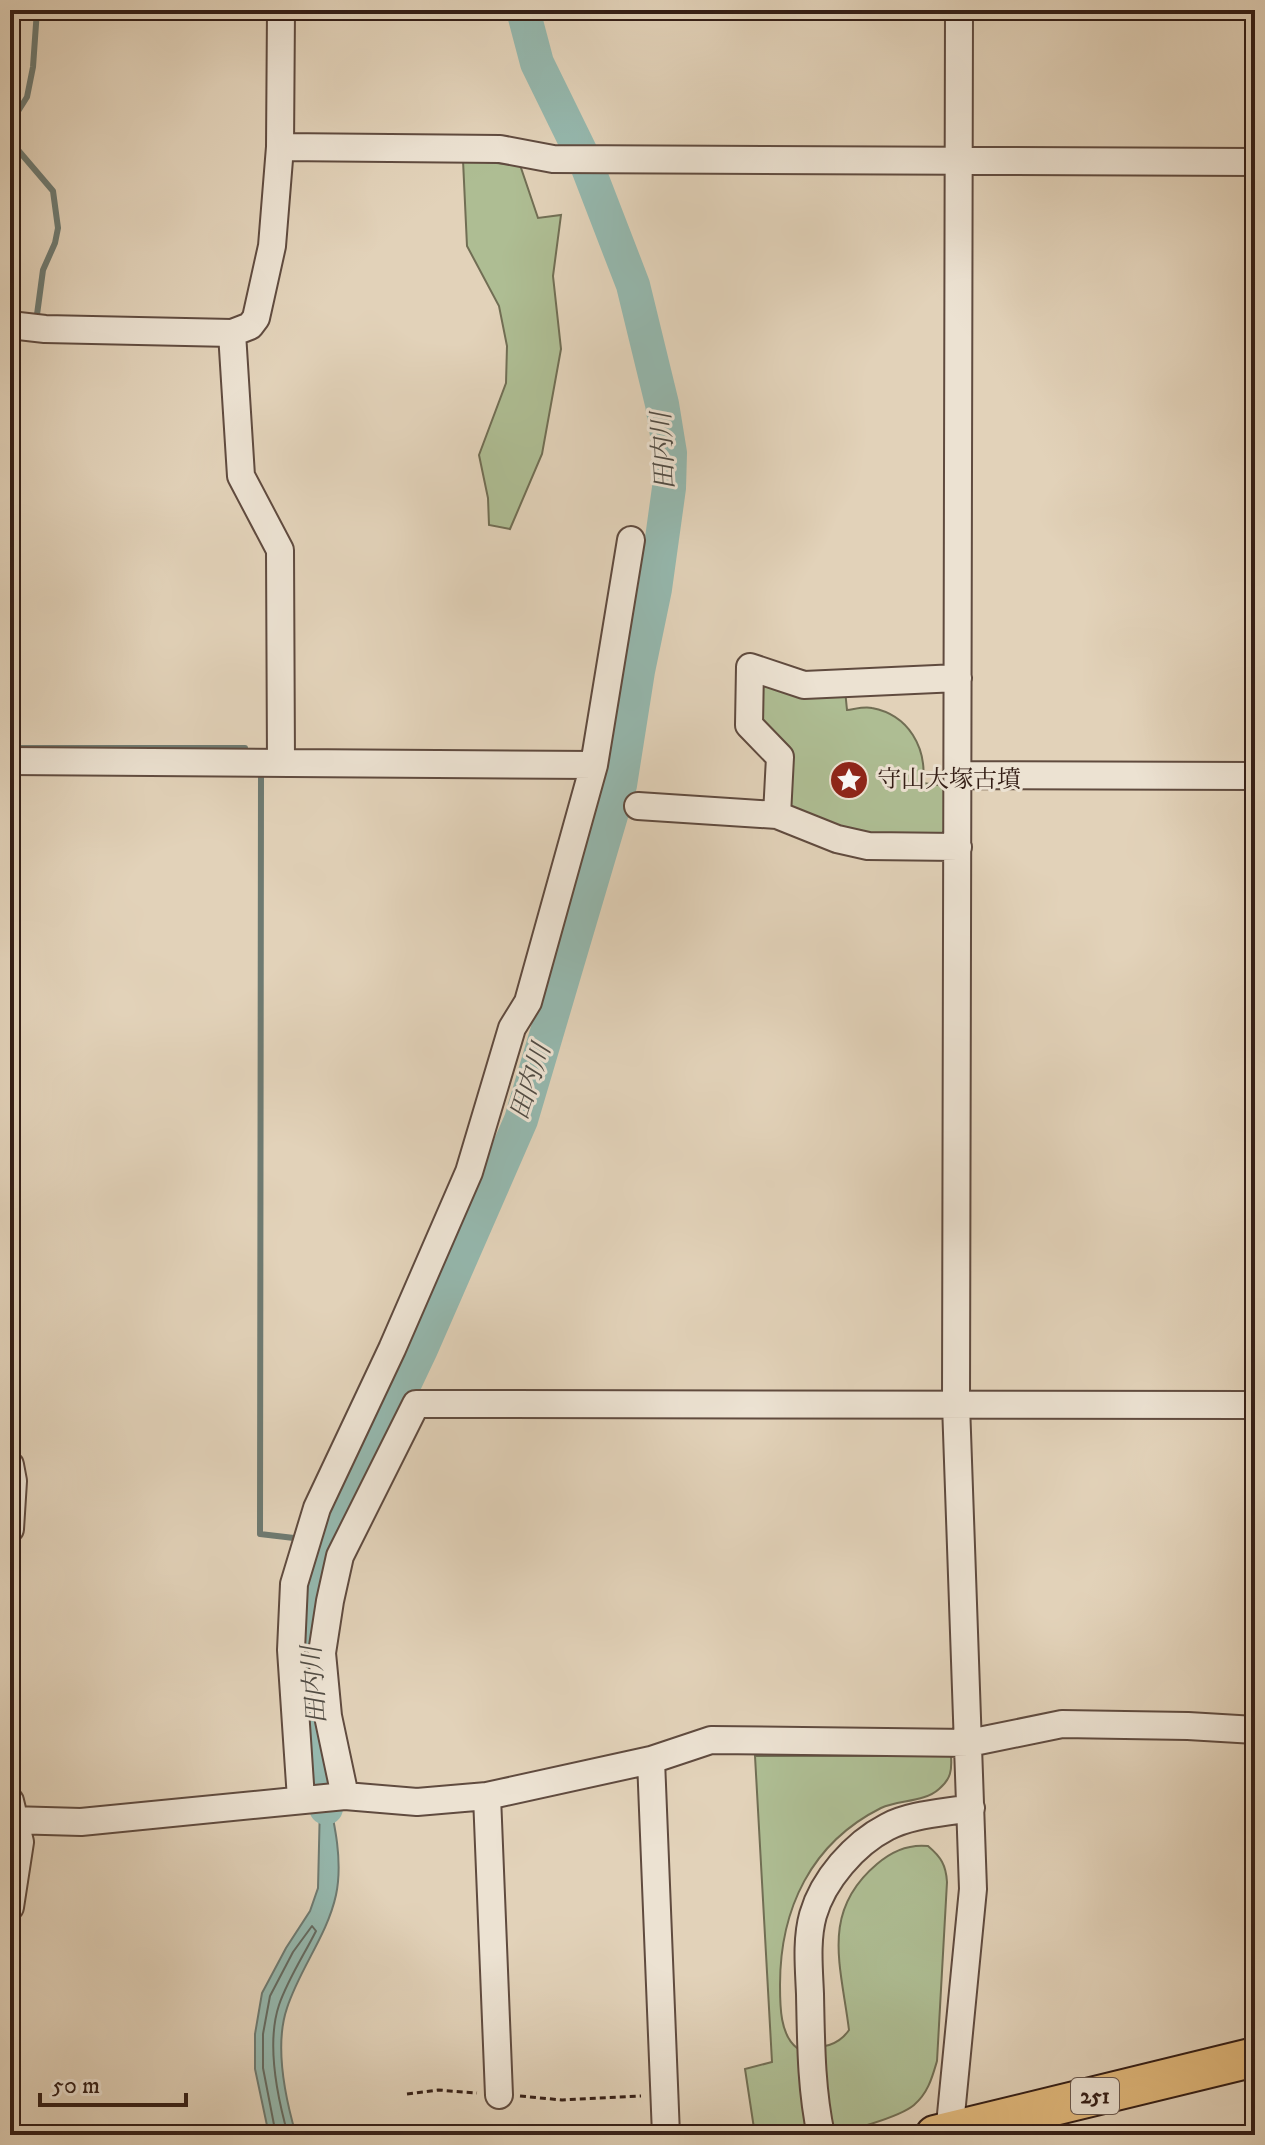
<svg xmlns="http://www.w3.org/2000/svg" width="1265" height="2145" viewBox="0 0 1265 2145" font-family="'IM FELL DW Pica','Noto Serif JP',serif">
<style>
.green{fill:#aebd93;stroke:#716e54;stroke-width:2}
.water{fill:#95b8ae;stroke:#6e7a71;stroke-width:2}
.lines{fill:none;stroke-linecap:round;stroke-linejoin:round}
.shore{stroke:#646b62;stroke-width:2}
.stream{stroke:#6e7a71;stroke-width:6}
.river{stroke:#95b8ae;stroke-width:34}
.minor-casing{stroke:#604b3f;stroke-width:30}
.highway-casing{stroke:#341e16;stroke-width:42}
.path{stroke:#341e16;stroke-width:3;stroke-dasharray:6 4;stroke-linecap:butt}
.minor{stroke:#ece2d2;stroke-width:26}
.highway{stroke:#e1b97c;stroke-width:38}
.labels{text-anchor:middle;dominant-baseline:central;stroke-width:6;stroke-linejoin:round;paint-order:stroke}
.shield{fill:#ece2d2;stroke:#6b594e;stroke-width:2}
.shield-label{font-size:22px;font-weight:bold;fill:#341e16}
.poi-label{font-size:24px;fill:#341e16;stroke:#ece2d2;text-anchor:start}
.water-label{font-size:26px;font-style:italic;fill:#514c44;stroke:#ece2d2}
</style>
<rect width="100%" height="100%" fill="#e2d2b9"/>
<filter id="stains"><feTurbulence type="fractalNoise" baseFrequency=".0025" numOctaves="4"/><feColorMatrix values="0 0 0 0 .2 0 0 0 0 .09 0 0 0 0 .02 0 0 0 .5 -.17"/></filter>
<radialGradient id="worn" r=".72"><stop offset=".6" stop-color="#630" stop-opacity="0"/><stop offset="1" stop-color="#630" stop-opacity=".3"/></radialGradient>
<!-- green -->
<path class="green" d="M463,160L520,165L538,218L561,215L553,276L561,349L542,454L510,529L489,525L488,498L479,455L506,383L507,346L499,306L467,246Z
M756,679L845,690L847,710C855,709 865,706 872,708C909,715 927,748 923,783L945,786L944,839L870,840L782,811L784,753L754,723Z
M755,1756H951C952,1770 951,1779 939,1789C925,1802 899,1800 881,1808C811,1843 780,1909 780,1985C780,2006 780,2035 797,2048C818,2047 836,2049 849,2030C841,1965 820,1912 877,1864C892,1851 909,1844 928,1846C941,1857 946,1865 947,1882L937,2061C932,2078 928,2093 914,2105C900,2117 844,2133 825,2135C802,2138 777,2135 755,2135L745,2069L772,2062Z"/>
<!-- water -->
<path class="water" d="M321,1762C329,1804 345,1852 336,1895C327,1936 300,1968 287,2008C274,2046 285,2097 296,2135H269L255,2069V2034L262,1993L286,1948L310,1911L318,1888Z"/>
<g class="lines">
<!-- shore -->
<path class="shore" d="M276,2135L263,2068V2034L270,1996L293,1952L312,1926L316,1931C304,1955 288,1979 279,2005C266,2044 277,2096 288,2135"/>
<!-- stream -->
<path class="stream" d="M36,322L43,270L55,243L58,228L53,191L18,150L10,133V124L27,97L33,67L37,10
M10,748H245
M261,777L260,1534L294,1538
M316,1541L329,1543"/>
<!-- river -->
<path class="river" d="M326,1808L308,1655L320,1578L329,1543L421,1349L521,1120L620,785L638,671L655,589L669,488L670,453L662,404L633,285L586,163L537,63L523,10"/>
<defs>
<path id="minor" d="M281,10L280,147L500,149L553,159L1255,162
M10,325L45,329L232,333L250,326L256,318L272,246L280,147
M232,333L241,476L280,550L281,763
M10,761L594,765
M958,775L1255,776
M638,806L777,815L837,839L868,846L958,847
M777,815L780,757L749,725L750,667L804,685L958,678
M10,1465L13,1481L10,1529
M651,1760L666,2135
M345,1796L328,1716L322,1653L330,1601L340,1556L416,1404L1255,1405
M487,1796L499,2095
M301,1799L291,1650L294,1584L317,1508L392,1349L469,1172L512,1028L528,1002L594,765L631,540
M10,1801L20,1842L10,1907
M10,1820L81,1822L345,1796L417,1802L487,1796L651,1760L711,1740L969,1743L1062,1724L1188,1726L1255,1730
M821,2135C811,2089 811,2041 810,1994C809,1969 806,1940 813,1915C823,1880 854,1844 887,1827C911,1814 944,1813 971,1808
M949,2135L973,1889L956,1404L959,10"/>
<path id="highway" d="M935,2135L1255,2057"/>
</defs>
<!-- minor casing -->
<use href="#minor" class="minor-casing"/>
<!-- highway casing -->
<use href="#highway" class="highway-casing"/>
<!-- path -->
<path class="path" d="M407,2094L438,2090L477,2093
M520,2096L562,2100L641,2096"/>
<!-- minor -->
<use href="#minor" class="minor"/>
<!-- highway -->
<use href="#highway" class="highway"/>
</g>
<!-- icons -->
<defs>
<symbol id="sight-disc" viewBox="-11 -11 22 22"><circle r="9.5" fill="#8f2418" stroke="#ece2d2"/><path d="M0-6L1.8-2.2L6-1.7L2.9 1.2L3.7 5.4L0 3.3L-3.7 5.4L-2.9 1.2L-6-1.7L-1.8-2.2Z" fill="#fff"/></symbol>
</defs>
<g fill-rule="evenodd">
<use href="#sight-disc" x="827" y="758" width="44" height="44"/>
</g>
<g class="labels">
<!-- shield labels -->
<rect class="shield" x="1071" y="2078" width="48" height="36" rx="6"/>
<g class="shield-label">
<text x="1095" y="2096">251</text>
</g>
<!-- poi labels -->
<g class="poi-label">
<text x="877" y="780">守山大塚古墳</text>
</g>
<!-- water labels -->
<g class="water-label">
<text transform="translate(664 451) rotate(-93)">田内川</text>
<text transform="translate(531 1082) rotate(-72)">田内川</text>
<text transform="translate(315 1685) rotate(-94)">田内川</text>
</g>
</g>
<!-- margin -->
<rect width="1265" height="2145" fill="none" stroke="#e2d2b9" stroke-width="40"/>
<rect x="12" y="12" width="1241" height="2121" fill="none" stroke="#341e16" stroke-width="4"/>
<rect x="20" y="20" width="1225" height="2105" fill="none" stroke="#341e16" stroke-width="2"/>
<!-- scale -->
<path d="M40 2093v12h146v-12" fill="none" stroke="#341e16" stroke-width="4"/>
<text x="52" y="2093" font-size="24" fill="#341e16" stroke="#ece2d2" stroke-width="6" paint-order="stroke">50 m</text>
<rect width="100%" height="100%" filter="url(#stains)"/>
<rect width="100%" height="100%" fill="url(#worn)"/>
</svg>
